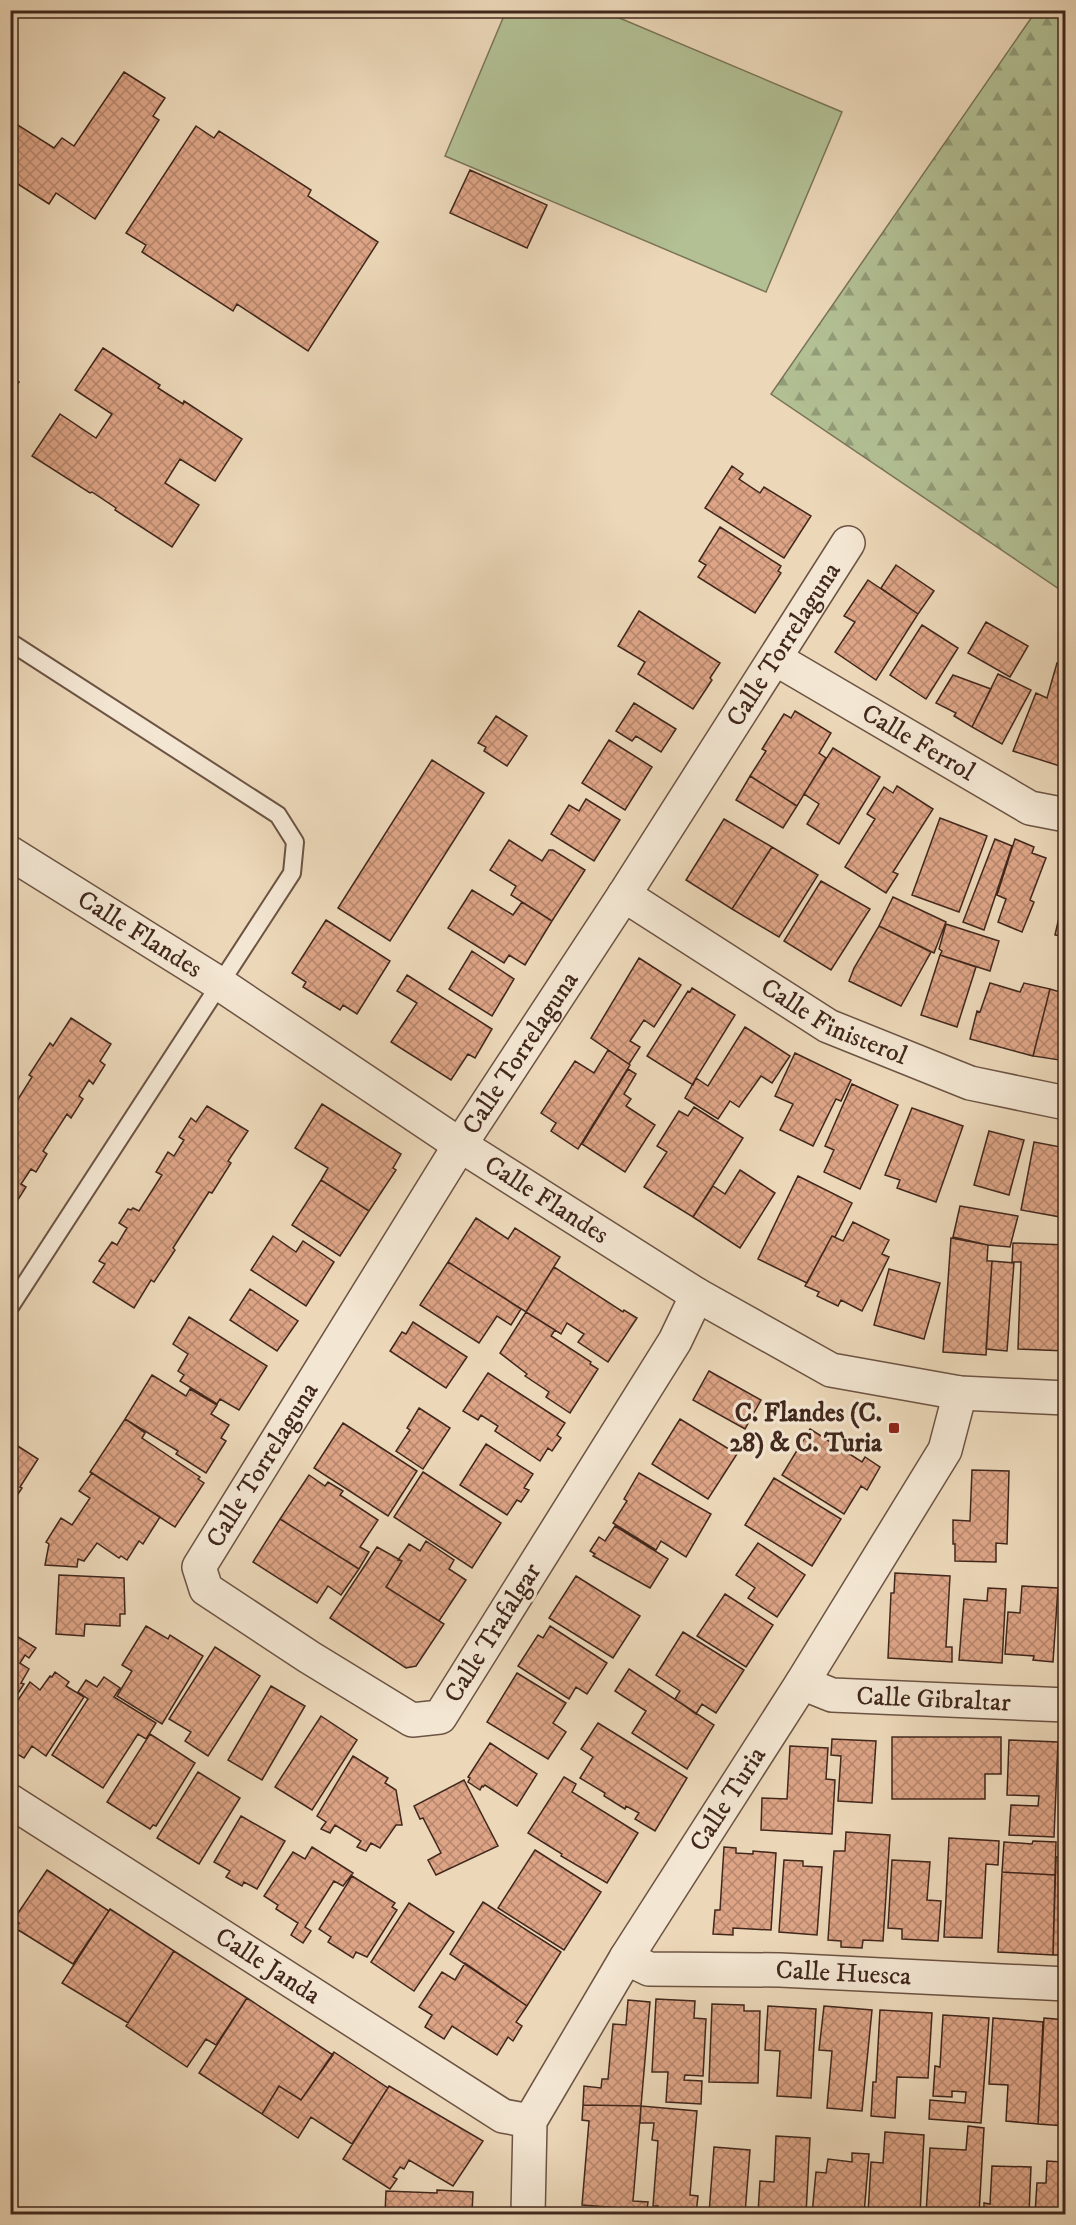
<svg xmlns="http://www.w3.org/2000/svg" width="1076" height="2225" viewBox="0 0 1076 2225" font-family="'IM FELL DW Pica',serif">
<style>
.forest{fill:url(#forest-firs);stroke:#7a7458;stroke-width:1.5}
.garden{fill:#b2c094;stroke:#7a7458;stroke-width:1.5}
.building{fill:url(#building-cross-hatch);stroke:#41271c;stroke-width:1.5}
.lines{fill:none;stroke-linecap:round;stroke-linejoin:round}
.service-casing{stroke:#6c5343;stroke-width:20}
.minor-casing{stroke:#6c5343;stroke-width:36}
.service{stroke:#f3e6d2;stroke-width:16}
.minor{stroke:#f3e6d2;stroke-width:33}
.poi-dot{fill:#8f2418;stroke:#f3e6d2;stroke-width:2}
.labels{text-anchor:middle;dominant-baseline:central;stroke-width:6;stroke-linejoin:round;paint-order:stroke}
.street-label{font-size:26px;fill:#41271c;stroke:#f3e6d2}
.poi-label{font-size:26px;font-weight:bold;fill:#41271c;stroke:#f3e6d2;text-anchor:end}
</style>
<defs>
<pattern id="forest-firs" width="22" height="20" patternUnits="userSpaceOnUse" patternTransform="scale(1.5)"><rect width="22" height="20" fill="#b2c094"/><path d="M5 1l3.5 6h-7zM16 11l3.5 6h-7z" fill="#929c78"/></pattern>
<pattern id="building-cross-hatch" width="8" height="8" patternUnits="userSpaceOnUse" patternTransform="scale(1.5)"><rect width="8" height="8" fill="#dda486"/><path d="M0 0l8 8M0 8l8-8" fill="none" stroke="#b5866d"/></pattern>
</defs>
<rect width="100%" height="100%" fill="#ecd8b9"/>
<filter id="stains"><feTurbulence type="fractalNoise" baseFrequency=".00333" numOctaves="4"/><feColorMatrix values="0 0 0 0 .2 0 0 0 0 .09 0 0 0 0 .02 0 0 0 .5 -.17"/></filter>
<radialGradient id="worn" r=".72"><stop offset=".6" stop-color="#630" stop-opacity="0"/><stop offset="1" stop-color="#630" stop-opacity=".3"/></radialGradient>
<!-- forest -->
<path class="forest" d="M1036,11H1065V593L771,394Z"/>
<!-- garden -->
<path class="garden" d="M506,11H603L842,112L766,292L445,156Z"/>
<!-- building -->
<path class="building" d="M124,72L165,98L153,116L159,120L95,219L56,193L49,204L10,179V120L54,148L62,138L74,146Z
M196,126L214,138L219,131L311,190L308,196L378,242L308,351L237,304L233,311L142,252L146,245L126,233Z
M470,170L547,205L527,248L450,213Z
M103,348L160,385L158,388L183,404L184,401L242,439L215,481L180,459L165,483L199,505L172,547L115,510L116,508L92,492L90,493L32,456L60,414L96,438L112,414L75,390Z
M10,376L19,382L10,396Z
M732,466L743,474L739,479L760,493L764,487L811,516L784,558L705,508Z
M720,527L781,566L778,571L781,573L755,613L698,577L706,565L699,561Z
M896,565L934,591L918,614L881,588Z
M868,580L918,614L876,680L835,652L855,622L844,616Z
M639,611L720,663L710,678L712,680L693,709L638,674L645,662L618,646Z
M986,622L1028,646L1010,677L968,653Z
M922,625L958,648L926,699L890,675Z
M1057,663L1066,666V768L1013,751L1036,693L1047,698Z
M998,674L1031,690L1002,744L972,727Z
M953,675L991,689L972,727L954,716L956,713L936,703Z
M634,703L676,729L661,752L636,736L632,741L616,731Z
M795,711L831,733L819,753L826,758L797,806L750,776L766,751L762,749L784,714L791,718Z
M496,716L527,736L507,766L484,751L486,747L478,743Z
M609,740L652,767L625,810L582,783Z
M833,748L880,777L839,844L807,824L819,804L804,794Z
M432,760L484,793L390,941L338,908Z
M750,776L797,806L783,828L736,800Z
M897,786L933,809L893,872L898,874L886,893L845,867L875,819L867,814L884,787L893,793Z
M586,799L620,820L594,861L551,834L569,805L579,811Z
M940,818L987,836L959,912L912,895Z
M724,819L772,847L732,909L686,880Z
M995,839L1012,846L984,930L963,922Z
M1015,839L1034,847L1032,853L1046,858L1030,900L1034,902L1022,932L998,922L1006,899L997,895Z
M509,840L542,861L549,850H553L585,870L552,921L511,895L516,886L490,870Z
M772,847L818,875L779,937L732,909Z
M821,881L870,909L831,970L784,941Z
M1066,887V937L1055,935Z
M472,890L513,915L522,902L552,921L525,965L509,955L504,963L448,928Z
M893,897L946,922L934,953L879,926Z
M326,920L390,961L357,1014L343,1005L340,1010L303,987L306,982L292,973Z
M946,924L999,941L990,971L940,955L942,951L939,949Z
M879,926L931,952L901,1006L849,981L854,968Z
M472,951L514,979L492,1016L449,989Z
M940,955L976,967L957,1027L921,1015Z
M639,958L681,985L654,1027L644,1020L630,1041L640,1047L629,1064L591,1038Z
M407,975L492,1029L475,1058L468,1054L451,1080L391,1042L417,1003L397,991Z
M990,983L1020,992L1024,983L1050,989L1033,1056L970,1039L977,1011L980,1012Z
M692,988L735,1015L696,1078L693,1085L647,1056L688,991L690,992Z
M1050,989L1060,992V1002L1066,1003V1061L1033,1056Z
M71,1018L111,1044L100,1061L105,1065L93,1084L89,1080L79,1096L83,1099L71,1118L67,1114L43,1151L47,1154L36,1172L31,1169L21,1184L26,1187L14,1206L10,1204V1112L32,1077L29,1075L50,1043L53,1046Z
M745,1027L790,1056L772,1083L761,1076L739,1107L730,1101L718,1119L685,1098L696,1078L708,1086Z
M608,1050L630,1065L578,1149L551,1131L556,1123L541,1113L575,1061L594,1073Z
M795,1053L851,1080L841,1101L836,1099L813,1146L780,1130L793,1104L775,1096Z
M628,1069L636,1074L624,1094L631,1099L626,1106L655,1125L625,1172L582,1144Z
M852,1084L898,1105L860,1189L824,1172L834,1150L825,1146Z
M322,1104L401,1154L393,1168L396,1170L369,1211L321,1180L328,1168L295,1148Z
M207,1106L248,1131L228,1161L231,1163L212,1193L209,1192L173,1248L175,1250L154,1282L151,1280L134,1308L93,1282L105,1264L99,1261L112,1242L117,1245L127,1228L119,1223L128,1209L131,1210L133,1208L139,1211L162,1175L156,1172L168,1152L174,1156L184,1140L179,1137L191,1118L196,1122Z
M694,1107L743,1138L693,1217L644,1187L667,1152L657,1146L679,1111L688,1116Z
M912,1108L963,1126L936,1202L897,1188L900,1180L885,1175Z
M989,1131L1024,1140L1009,1195L974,1185Z
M1034,1142L1066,1148V1218L1021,1210Z
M740,1170L775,1193L740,1248L693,1217L713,1186L725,1194Z
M798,1176L852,1203L835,1237L832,1236L807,1283L758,1259Z
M321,1180L369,1211L340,1256L292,1225Z
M960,1206L1018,1216L1010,1247L988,1245L953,1237Z
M476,1218L508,1239L515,1228L560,1257L526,1312L448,1262Z
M853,1222L889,1240L882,1254L889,1257L862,1311L841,1300L838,1306L817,1296L819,1292L805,1286L832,1236L843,1241Z
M273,1236L296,1252L303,1241L334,1262L306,1306L251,1270Z
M951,1238L988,1245L987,1261H992L986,1355L943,1352Z
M1013,1243L1066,1245V1351L1018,1349L1021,1262H1012Z
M992,1261L1014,1263L1007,1351L986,1349Z
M448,1262L521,1309L511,1325L497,1316L479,1343L420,1305Z
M554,1267L623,1312L624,1310L637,1318L608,1362L578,1342L584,1334L567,1323L561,1334L526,1312Z
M889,1269L940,1283L924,1339L874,1325Z
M250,1289L298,1321L277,1351L230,1320Z
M526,1312L555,1330L551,1336L591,1362L590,1364L598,1369L570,1413L546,1397L549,1392L525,1376L527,1374L500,1353Z
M189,1317L267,1366L239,1410L220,1399L217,1404L180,1381L184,1375L178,1371L188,1354L173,1344Z
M413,1322L467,1357L446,1388L390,1351L402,1332L406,1334Z
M709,1371L761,1400L745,1429L693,1400Z
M488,1373L565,1423L557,1435L561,1438L552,1451L548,1448L540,1461L495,1431L498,1426L481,1415L478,1420L463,1411Z
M152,1375L186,1396L190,1389L217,1405L211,1414L229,1425L221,1438L226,1441L206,1473L176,1454L178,1451L125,1419Z
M419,1408L450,1428L423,1469L396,1451L410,1430L407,1428Z
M125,1419L145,1433L142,1438L200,1477L198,1479L204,1483L175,1527L90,1472Z
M680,1419L737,1454L708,1499L652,1464Z
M343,1423L417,1471L388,1516L314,1468Z
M810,1429L862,1462L865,1457L880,1467L867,1490L861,1486L844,1514L782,1475Z
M10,1441L38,1459L20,1487L22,1488L10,1506Z
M486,1444L533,1474L524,1488L529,1490L521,1502L517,1500L507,1515L460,1485Z
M972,1470L1009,1471L1007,1544L996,1543V1562L955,1561V1544H953V1520L970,1521Z
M423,1472L501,1523L472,1568L394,1517Z
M92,1473L160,1517L143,1544L139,1541L127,1560L121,1556L119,1558L97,1543L84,1561L78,1559L77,1567L45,1565L49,1544L46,1542L61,1518L72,1525L90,1498L79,1491Z
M639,1473L711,1514L686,1557L661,1541L656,1550L613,1523L627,1501L624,1499Z
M309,1475L325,1486L328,1482L343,1491L340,1495L378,1520L360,1547L369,1552L359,1569L280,1519Z
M774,1478L841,1519L812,1566L745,1525Z
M280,1519L359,1569L341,1595L328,1586L317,1603L253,1562Z
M615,1526L668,1559L650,1588L593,1556L595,1554L590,1551L599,1537L605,1541Z
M426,1541L454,1560L449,1569L466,1580L439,1621L386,1587L402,1561L398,1560L409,1544L420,1551Z
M758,1543L805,1575L777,1617L748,1598L755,1588L736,1575Z
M377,1547L402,1561L386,1587L444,1624L416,1666L406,1668L330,1618Z
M895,1573L950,1576L946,1647H952V1662L888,1658L891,1593H894Z
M59,1575L124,1578L125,1614H120V1626L85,1624L84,1636L56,1634Z
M576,1576L640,1616L613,1658L549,1618Z
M1022,1586L1058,1588L1053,1662L1033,1660L1034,1656L1005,1654L1008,1612L1020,1613Z
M988,1588L1006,1589L1002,1663L959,1660L964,1599L987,1601Z
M725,1594L773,1625L746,1667L697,1636Z
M1064,1608H1066V1664H1060Z
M146,1626L168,1639L170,1635L203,1656L162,1724L117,1696L132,1671L122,1665Z
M550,1626L607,1663L587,1694L576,1687L569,1699L518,1666L538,1635L543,1638Z
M10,1632L36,1648L29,1658L25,1655L20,1663L29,1669L21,1683L24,1684L13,1701L10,1700Z
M683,1632L744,1670L716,1713L702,1704L696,1714L675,1699L680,1691L656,1675Z
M215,1647L260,1676L208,1756L185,1741L191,1732L169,1719Z
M629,1669L714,1725L687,1769L632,1733L646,1711L615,1691Z
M55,1672L69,1682L66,1686L84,1697L46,1756L32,1746L24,1758L10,1750V1712L30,1682L40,1690L50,1676L52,1677Z
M517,1673L566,1703L553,1723L566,1732L548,1759L487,1722Z
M104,1677L120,1688L114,1697L156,1723L146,1739L138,1734L103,1788L52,1755L88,1699L78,1692L86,1680L97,1687Z
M271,1686L305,1706L262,1780L228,1760Z
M321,1716L357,1740L312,1810L275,1787Z
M598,1723L687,1778L655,1831L635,1819L639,1813L626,1806L625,1809L604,1796L605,1793L580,1778L593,1757L581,1749Z
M150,1734L195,1763L156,1826L153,1825L150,1829L107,1802Z
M892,1737H1001V1774H985V1799H892Z
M832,1739L876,1741L872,1803L838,1801L841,1756L831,1755Z
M1009,1740L1058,1742L1054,1837L1009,1835L1011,1805L1038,1806L1039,1796L1007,1795Z
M490,1743L537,1774L517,1806L485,1785L483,1787L482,1786L480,1790L468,1782L470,1778L468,1777Z
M790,1746L828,1748L826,1779L835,1780L832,1834L761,1830L762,1798L787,1799Z
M1062,1753H1066V1816H1059Z
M353,1756L388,1778L385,1783L396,1790L402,1825H396L380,1848L371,1843L366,1851L357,1847L361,1841L335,1825L330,1833L321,1829L326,1822L317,1816Z
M198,1772L240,1798L199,1864L157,1838Z
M564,1777L576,1784L572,1792L638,1833L607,1883L561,1856L562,1854L528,1833Z
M464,1780L498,1846L436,1875L428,1860L441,1853L423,1818L420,1819L414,1806Z
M241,1816L285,1841L257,1889L244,1882L242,1886L226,1877L230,1871L214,1862Z
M846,1832L890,1835L883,1941L863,1940L862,1948L841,1947V1941L828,1940L834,1851H845Z
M949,1838L999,1841L998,1865L986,1864L982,1938L944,1937Z
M1033,1841L1056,1842L1055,1875L1002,1872L1004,1842L1032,1844Z
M312,1847L353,1873L343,1886L334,1881L305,1927L311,1931L303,1943L291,1935L298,1923L276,1909L278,1905L264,1896L293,1852L305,1859Z
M724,1847L736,1848V1853L753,1854V1851L776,1853L771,1930L733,1928V1935L713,1934L715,1910H720Z
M535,1850L601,1892L564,1950L498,1908Z
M1056,1857H1066V1955H1053Z
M784,1860L803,1861V1866L822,1867L817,1935L779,1932Z
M892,1860L930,1862L927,1900L941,1901L938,1941L902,1939V1929L888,1928Z
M47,1870L109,1911L73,1964L15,1928L19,1923L14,1919Z
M1002,1872L1055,1875L1053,1955L998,1952Z
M352,1876L395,1903L392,1907L397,1910L367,1957L356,1952L353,1958L328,1942L331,1937L319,1929Z
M483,1902L561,1952L527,2006L450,1954Z
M409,1903L454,1932L414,1991L371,1962Z
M110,1909L174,1951L128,2023L62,1983Z
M174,1951L247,1998L216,2045L206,2039L187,2067L126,2026Z
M465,1963L527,2006L516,2022L522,2026L513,2041L508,2037L497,2055L452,2026L444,2039L425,2027L432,2015L419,2007L442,1972L455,1980Z
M247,1998L333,2055L301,2100L279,2086L262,2114L199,2073Z
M656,1999L695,2001L694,2018L706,2019L703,2076L685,2075L684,2080L702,2081L701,2104L666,2102L668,2072H652Z
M628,2000L650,2002L641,2106L583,2105L584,2086L601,2088L602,2079H608L613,2024L626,2025Z
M712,2004L744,2005V2011H760L758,2083L709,2082Z
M768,2006L816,2009L811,2098L777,2096L780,2051L765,2050Z
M824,2006L872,2010L862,2111L827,2108L832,2051L819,2050Z
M880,2010L932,2013L928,2078L897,2077L895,2118L871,2116L873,2082H876Z
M943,2015L989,2018L981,2123L929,2119L930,2100L965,2103L966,2092L952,2091V2097L933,2096L935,2066L940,2067Z
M993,2018L1043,2022L1038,2124L1006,2121L1008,2085L989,2084Z
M1044,2018L1066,2020V2126L1038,2124Z
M334,2052L388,2088L352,2144L311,2117L298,2138L262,2114L279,2086L301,2100Z
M389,2086L483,2141L453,2186L409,2160L404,2169L400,2167L393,2177L397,2179L390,2189L343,2159Z
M583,2105L641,2106L633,2201L648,2202L647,2210L582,2205L589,2121L582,2120Z
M641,2106L697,2111L690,2195L698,2196L696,2214L657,2213L658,2206H653L658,2141L652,2140L654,2123H640Z
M968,2126L984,2128L979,2214H926L930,2148L966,2150Z
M885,2132L924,2135L920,2214H868L871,2162L883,2163Z
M776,2136L810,2138L806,2214L758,2213L760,2181L774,2182Z
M714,2147L750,2150L745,2214H709Z
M1062,2151H1066V2214H1035L1037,2183H1046L1047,2161L1062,2162Z
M852,2153L869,2154L864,2214H812L816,2172L826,2173L828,2159L852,2162Z
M992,2166L1031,2167L1029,2214H984V2203L990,2204Z
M437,2190L473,2192L472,2214H385L386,2191L437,2193Z"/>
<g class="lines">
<defs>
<path id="service" d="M10,642L278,815L295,842L292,873L10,1307"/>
<g id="minor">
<path id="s1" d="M776,659L1030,808L1066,815"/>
<path id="s2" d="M10,853L220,984L460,1145L697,1295L831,1370L960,1393L1066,1398"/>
<path id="s3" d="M624,895L828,1026L970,1083L1066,1103"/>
<path id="s4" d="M697,1295L675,1341L440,1717L412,1720L309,1657L206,1589L199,1567L460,1145L624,895L848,543"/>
<path id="s5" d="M802,1683L832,1695L1066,1705"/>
<path id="s6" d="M10,1801L503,2116L530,2121"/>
<path id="s7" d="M626,1958L649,1969L780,1970L1066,1984"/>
<path id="s8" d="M528,2214L530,2121L626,1958L802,1683L945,1450L960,1393"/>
</g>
</defs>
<!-- service casing -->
<use href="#service" class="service-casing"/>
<!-- minor casing -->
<use href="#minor" class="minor-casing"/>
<!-- service -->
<use href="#service" class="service"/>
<!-- minor -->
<use href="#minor" class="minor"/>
</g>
<!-- markers -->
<rect class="poi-dot" x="888" y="1422" width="12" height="12" rx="3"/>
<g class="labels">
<!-- street labels -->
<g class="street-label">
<text stroke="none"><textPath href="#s4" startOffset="1882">Calle Torrelaguna</textPath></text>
<text stroke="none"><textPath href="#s1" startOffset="165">Calle Ferrol</textPath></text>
<text stroke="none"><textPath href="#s2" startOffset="153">Calle Flandes</textPath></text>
<text stroke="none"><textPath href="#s3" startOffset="246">Calle Finisterol</textPath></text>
<text stroke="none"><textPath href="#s4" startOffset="1396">Calle Torrelaguna</textPath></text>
<text stroke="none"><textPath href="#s2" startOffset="639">Calle Flandes</textPath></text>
<text stroke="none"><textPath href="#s4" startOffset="910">Calle Torrelaguna</textPath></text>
<text transform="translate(493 1633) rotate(-58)">Calle Trafalgar</text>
<text stroke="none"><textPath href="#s5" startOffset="134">Calle Gibraltar</textPath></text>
<text stroke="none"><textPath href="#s8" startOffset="471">Calle Turia</textPath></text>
<text stroke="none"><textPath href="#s6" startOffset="306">Calle Janda</textPath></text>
<text stroke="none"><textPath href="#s7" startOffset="220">Calle Huesca</textPath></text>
</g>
<!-- poi labels -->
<g class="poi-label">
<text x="882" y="1413">C. Flandes (C.<tspan x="882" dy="30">28) &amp; C. Turia</tspan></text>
</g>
</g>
<!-- margin -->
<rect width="1076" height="2225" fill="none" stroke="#ecd8b9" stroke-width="36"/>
<rect x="12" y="12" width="1052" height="2201" fill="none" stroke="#41271c" stroke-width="3"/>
<rect x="18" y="18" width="1040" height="2189" fill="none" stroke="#41271c" stroke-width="1.5"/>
<rect width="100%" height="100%" filter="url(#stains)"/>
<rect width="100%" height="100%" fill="url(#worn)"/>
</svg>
